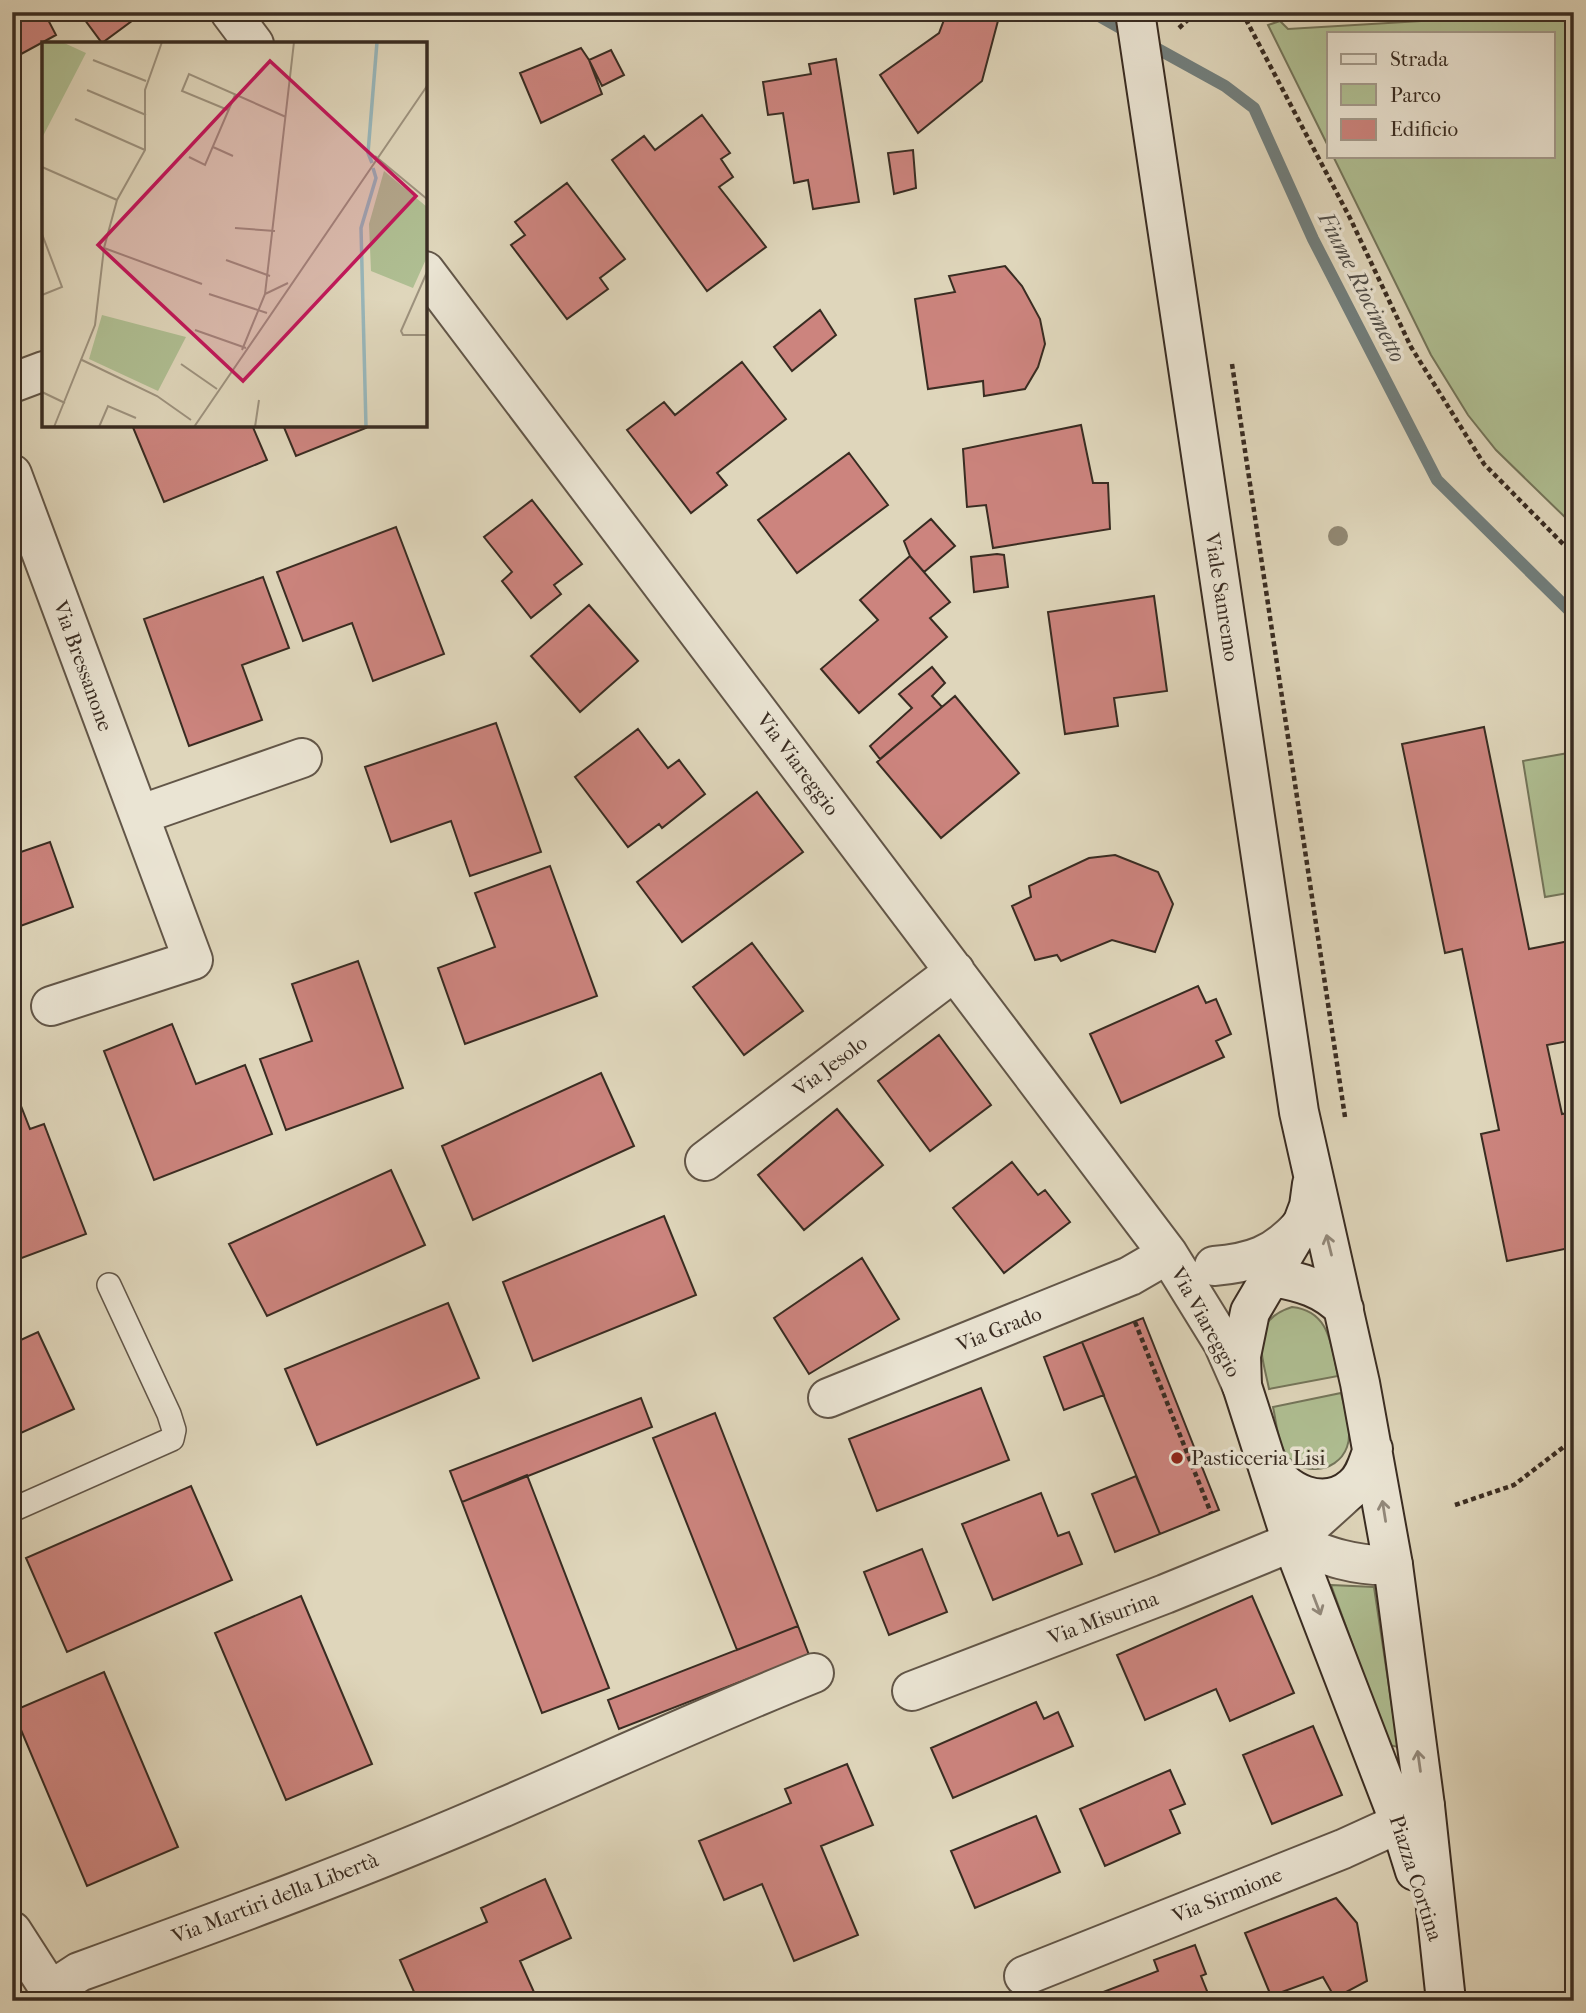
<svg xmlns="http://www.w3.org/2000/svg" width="1586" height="2013" viewBox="0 0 1586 2013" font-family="'IM FELL French Canon',serif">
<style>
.green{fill:#afbe92;stroke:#74755a;stroke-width:2}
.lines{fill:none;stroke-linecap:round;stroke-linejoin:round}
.stream{stroke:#727f7d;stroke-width:12}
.building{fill:#cc847e;stroke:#392c22;stroke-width:2}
.lane-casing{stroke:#625648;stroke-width:26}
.street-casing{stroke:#625648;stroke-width:42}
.secondary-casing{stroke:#392c22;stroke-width:42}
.path{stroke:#392c22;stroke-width:4.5;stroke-dasharray:5 3.5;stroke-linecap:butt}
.lane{stroke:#eae4d3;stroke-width:23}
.street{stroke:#eae4d3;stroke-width:38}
.secondary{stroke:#eae4d3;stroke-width:38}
.tree{fill:#918873}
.oneway{stroke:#92887a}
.poi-dot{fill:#8f2418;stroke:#eae4d3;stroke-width:2.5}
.labels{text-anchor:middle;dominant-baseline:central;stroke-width:7;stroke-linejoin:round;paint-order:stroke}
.street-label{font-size:21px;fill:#392c22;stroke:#eae4d3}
.poi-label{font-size:21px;fill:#392c22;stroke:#eae4d3;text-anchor:start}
.water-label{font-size:23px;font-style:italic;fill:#514e48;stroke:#eae4d3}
.inset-river{fill:none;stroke:#98b6ba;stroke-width:3.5}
.inset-road{fill:none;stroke:#9d927e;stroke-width:2}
.view{fill:#c2185b;fill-opacity:0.15;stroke:#c2185b;stroke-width:3.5}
.inset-edge{fill:none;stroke:#392c22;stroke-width:3.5}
</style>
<rect width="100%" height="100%" fill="#dfd6bb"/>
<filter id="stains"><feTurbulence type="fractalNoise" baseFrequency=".00286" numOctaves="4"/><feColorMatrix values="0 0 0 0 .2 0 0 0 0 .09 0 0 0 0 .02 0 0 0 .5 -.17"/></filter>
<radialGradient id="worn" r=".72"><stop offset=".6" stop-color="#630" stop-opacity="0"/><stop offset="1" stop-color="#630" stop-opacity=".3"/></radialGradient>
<!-- green -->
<path class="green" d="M1574,12V526L1496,450L1468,415L1431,355L1333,156H1553V33H1329V148L1268,25L1280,21L1288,29Z
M1574,752V892L1545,897L1523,761Z
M1292,1307C1330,1311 1331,1345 1338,1376L1269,1389C1262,1354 1248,1321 1292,1307Z
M1341,1393C1345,1410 1353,1431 1347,1447C1337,1475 1295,1477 1283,1449C1277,1437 1276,1420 1273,1407Z
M1331,1585L1374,1587L1398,1747L1389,1745Z"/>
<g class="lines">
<!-- stream -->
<path class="stream" d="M1092,12L1131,34
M1147,43L1225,86L1254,108L1313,239L1437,480L1574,615"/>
</g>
<!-- building -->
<path class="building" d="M12,12H44L56,35L12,59Z
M79,12H144L102,43Z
M947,12H977L999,17L982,81L918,133L880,75L939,33Z
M581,48L589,60L602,94L541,123L520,73Z
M611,50L624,75L602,86L589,60Z
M836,59L859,202L813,209L808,180L794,183L783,113L768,115L763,82L811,74L809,64Z
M702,115L730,153L721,159L733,177L719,187L766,247L707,291L612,160L644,136L655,150Z
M913,150L916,188L894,194L888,153Z
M567,183L625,259L600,278L608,289L567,319L511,245L525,235L515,222Z
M1005,266L1022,286L1040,319L1045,344L1038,367L1025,389L984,396L983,381L928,389L915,299L955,292L949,276Z
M820,310L836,335L792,371L774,347Z
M742,362L786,419L717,473L727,485L691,513L627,430L664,402L675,415Z
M132,425H252L267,460L164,502Z
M283,425H365L366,428L296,456Z
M1081,425L1093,483H1108L1110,529L993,548L986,505L967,507L963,449Z
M849,453L888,505L797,573L758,520Z
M532,500L582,564L554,585L561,594L531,618L502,581L512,572L484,537Z
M931,519L955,546L924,572L910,556L904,541Z
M396,527L444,654L373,681L352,623L303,641L277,572Z
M997,554L1004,555L1008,587L974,592L971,557Z
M910,556L950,602L930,618L947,637L859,713L821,669L878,620L860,600Z
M263,577L289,648L242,665L262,720L189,746L144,619Z
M1154,596L1167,691L1114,698L1118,726L1065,734L1048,612Z
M589,605L638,661L580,712L531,656Z
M932,667L945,683L932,696L942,707L880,759L870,746L912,708L899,694Z
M955,696L1019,773L941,838L877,762Z
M496,723L541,852L470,876L451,821L391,842L365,767Z
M1484,727L1529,949L1574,940V1040L1547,1045L1562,1114L1574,1112V1247L1507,1261L1481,1134L1499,1130L1462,949L1445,953L1402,744Z
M638,729L668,768L679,760L705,794L662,828L659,824L628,847L575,777Z
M757,792L803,852L682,942L637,882Z
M50,842L73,907L12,929V855Z
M1115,855L1158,872L1173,904L1155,952L1112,940L1061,961L1057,955L1035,960L1012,906L1031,897L1029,886L1089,858Z
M550,866L597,996L465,1044L438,968L495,947L475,893Z
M752,943L803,1011L744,1055L693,987Z
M358,961L403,1088L286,1130L260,1059L312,1041L292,984Z
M1198,986L1206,1003L1216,999L1231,1034L1216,1041L1224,1057L1121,1103L1090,1034Z
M172,1024L196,1084L245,1065L272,1134L154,1180L104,1051Z
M939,1035L991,1105L930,1151L878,1081Z
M601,1073L634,1146L473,1220L442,1146Z
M12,1083L30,1129L44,1124L86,1234L19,1259L12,1243Z
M837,1109L883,1165L804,1230L758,1175Z
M1012,1162L1038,1195L1045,1190L1070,1222L1004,1273L953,1208Z
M391,1170L425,1245L267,1316L229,1244Z
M664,1216L696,1295L533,1361L503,1282Z
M862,1258L899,1319L809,1374L774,1318Z
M448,1303L479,1378L317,1445L285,1369Z
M1143,1318L1219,1510L1160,1534L1082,1342Z
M38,1332L74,1409L12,1437V1344Z
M1082,1342L1104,1395L1064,1410L1044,1357Z
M981,1388L1009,1460L877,1511L849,1439Z
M641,1398L652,1427L462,1502L450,1471Z
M715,1413L798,1626L737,1650L653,1438Z
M527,1475L609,1688L542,1713L462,1502Z
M1136,1476L1160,1534L1115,1552L1092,1494Z
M191,1486L232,1580L67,1652L26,1558Z
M1041,1493L1058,1536L1069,1532L1082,1564L993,1600L962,1524Z
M922,1549L947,1612L889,1635L864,1572Z
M301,1596L372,1764L286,1800L215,1633Z
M1252,1596L1294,1693L1230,1721L1216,1689L1145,1720L1117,1655Z
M798,1626L809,1655L619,1729L608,1700Z
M104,1672L178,1847L87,1886L13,1711Z
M1036,1702L1044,1719L1058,1712L1073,1746L953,1798L931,1748Z
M1313,1726L1342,1795L1272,1824L1243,1755Z
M847,1764L873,1825L821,1846L858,1935L794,1961L762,1884L724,1900L699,1841L791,1803L785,1789Z
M1170,1770L1185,1804L1170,1810L1180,1833L1105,1866L1080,1809Z
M1036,1816L1060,1872L975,1908L951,1851Z
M545,1879L571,1938L520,1961L538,2001H418L400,1960L487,1922L481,1908Z
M1336,1898L1357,1923L1367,1981L1335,1998L1323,1977L1271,1996L1245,1933Z
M1195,1945L1206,1974L1201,1976L1211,2001H1080L1158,1971L1154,1960Z"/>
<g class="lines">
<defs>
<path id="lane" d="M12,1510L172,1439L174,1430L169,1414L109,1285"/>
<path id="street" d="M230,12L254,44
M425,271L1168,1254L1223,1343L1242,1386
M12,383L44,371
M12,474L193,960L51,1006
M139,815L302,758
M705,1161L955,971
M1214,1266C1251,1263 1275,1255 1300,1227
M828,1398L1130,1276L1168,1254
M1292,1542C1326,1556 1356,1567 1393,1565
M912,1691L1165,1594L1292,1542L1352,1488
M12,1931L57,2001
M1024,1976L1343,1849L1400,1823L1425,1806
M50,1991L79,1972C222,1920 365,1868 504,1807C607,1762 709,1715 814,1673"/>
<path id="secondary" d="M1135,12L1299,1112L1360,1383L1393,1565L1425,1806L1446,2001
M1312,1184L1309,1206L1303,1222L1250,1312L1241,1356L1242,1386L1292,1542L1400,1823L1415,1871
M1273,1277C1301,1282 1324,1288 1344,1309
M1267,1462C1282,1493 1324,1512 1353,1487C1365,1477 1368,1462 1373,1449"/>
</defs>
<!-- lane casing -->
<use href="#lane" class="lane-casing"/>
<!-- street casing -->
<use href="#street" class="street-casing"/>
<!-- secondary casing -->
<use href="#secondary" class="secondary-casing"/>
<!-- path -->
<path class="path" d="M1242,12L1350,218L1411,347L1484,464L1574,555
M1179,28L1191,17L1222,12
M1232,364L1345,1117
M1135,1322L1211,1513
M1455,1505L1514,1485L1574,1439"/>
<!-- lane -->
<use href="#lane" class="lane"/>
<!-- street -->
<use href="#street" class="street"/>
<!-- secondary -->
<use href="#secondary" class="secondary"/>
</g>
<!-- trees -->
<circle class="tree" cx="1338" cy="536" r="10"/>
<!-- one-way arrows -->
<defs><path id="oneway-shaft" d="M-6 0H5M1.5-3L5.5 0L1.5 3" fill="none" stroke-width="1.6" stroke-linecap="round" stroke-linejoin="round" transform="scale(1.75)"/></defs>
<g class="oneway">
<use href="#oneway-shaft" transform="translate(1329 1245) rotate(-104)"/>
<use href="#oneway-shaft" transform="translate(1384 1511) rotate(-99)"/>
<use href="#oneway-shaft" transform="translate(1317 1605) rotate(69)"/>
<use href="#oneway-shaft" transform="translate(1419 1761) rotate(-98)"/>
</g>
<!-- markers -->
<circle class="poi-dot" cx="1177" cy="1458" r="7"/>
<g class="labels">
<!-- street labels -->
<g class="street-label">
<text transform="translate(1222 597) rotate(81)">Viale Sanremo</text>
<text transform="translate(83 666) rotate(70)">Via Bressanone</text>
<text transform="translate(798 764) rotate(53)">Via Viareggio</text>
<text transform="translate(830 1066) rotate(-37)">Via Jesolo</text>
<text transform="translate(1206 1322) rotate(61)">Via Viareggio</text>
<text transform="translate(999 1329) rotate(-22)">Via Grado</text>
<text transform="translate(1103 1618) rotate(-21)">Via Misurina</text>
<text transform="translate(1416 1878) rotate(72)">Piazza Cortina</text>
<text transform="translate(1227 1895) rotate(-22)">Via Sirmione</text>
<text transform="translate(275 1898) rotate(-21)">Via Martiri della Libertà</text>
</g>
<!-- poi labels -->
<g class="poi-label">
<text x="1191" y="1458">Pasticceria Lisi</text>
</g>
<!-- water labels -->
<g class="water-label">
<text transform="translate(1362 287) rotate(63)">Fiume Riocimetto</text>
</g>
</g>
<!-- overview -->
<g transform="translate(42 42)">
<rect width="385" height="385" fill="#dfd6bb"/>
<path d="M0,0H20L44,11L0,96ZM342,129L385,165V215L371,246L329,229L327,182ZM60,273L144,295L116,349L47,317Z" fill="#afbe92"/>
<path class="inset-river" d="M330,121L326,111L335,0M324,385L319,186L334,136L331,126"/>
<path class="inset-road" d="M51,18L104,39M45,48L104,73M186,68L140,49L147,32L244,75M33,77L103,108M171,105L191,114M333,114L385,157M147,115L163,123L193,53M0,125L75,158M193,186L233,189M0,192L20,245L0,253M62,206L160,242M184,218L228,234M385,230L359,289L361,293H385M167,252L225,271M223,252L252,0M153,288L204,306M200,308L223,252L246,241M40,318L115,354L149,378M139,322L175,347M0,350L23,361M12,385L53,283L62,206L75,158L103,108V48L120,0M57,385L66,364L94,376M152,385L385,44M213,385L217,358"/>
<path class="view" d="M228,19L374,154L201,339L56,203Z"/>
<rect width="385" height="385" class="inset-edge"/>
</g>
<!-- margin -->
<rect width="1586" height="2013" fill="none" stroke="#dfd6bb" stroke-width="42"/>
<rect x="14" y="14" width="1558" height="1985" fill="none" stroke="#392c22" stroke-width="3.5"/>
<rect x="21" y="21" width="1544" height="1971" fill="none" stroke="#392c22" stroke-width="2"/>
<!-- legend -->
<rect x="1327" y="32" width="228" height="126" fill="#eae4d3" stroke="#a39a8c" stroke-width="2"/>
<rect x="1341" y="54" width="35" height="10" fill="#eae4d3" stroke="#a39a8c" stroke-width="2"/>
<text x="1390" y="66" font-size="21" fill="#392c22">Strada</text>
<rect x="1341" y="84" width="35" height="21" fill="#afbe92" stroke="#a39a8c" stroke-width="2"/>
<text x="1390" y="102" font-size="21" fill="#392c22">Parco</text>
<rect x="1341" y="119" width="35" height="21" fill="#cc847e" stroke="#a39a8c" stroke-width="2"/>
<text x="1390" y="136" font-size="21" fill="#392c22">Edificio</text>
<rect width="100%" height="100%" filter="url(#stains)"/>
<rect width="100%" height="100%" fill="url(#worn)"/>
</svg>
